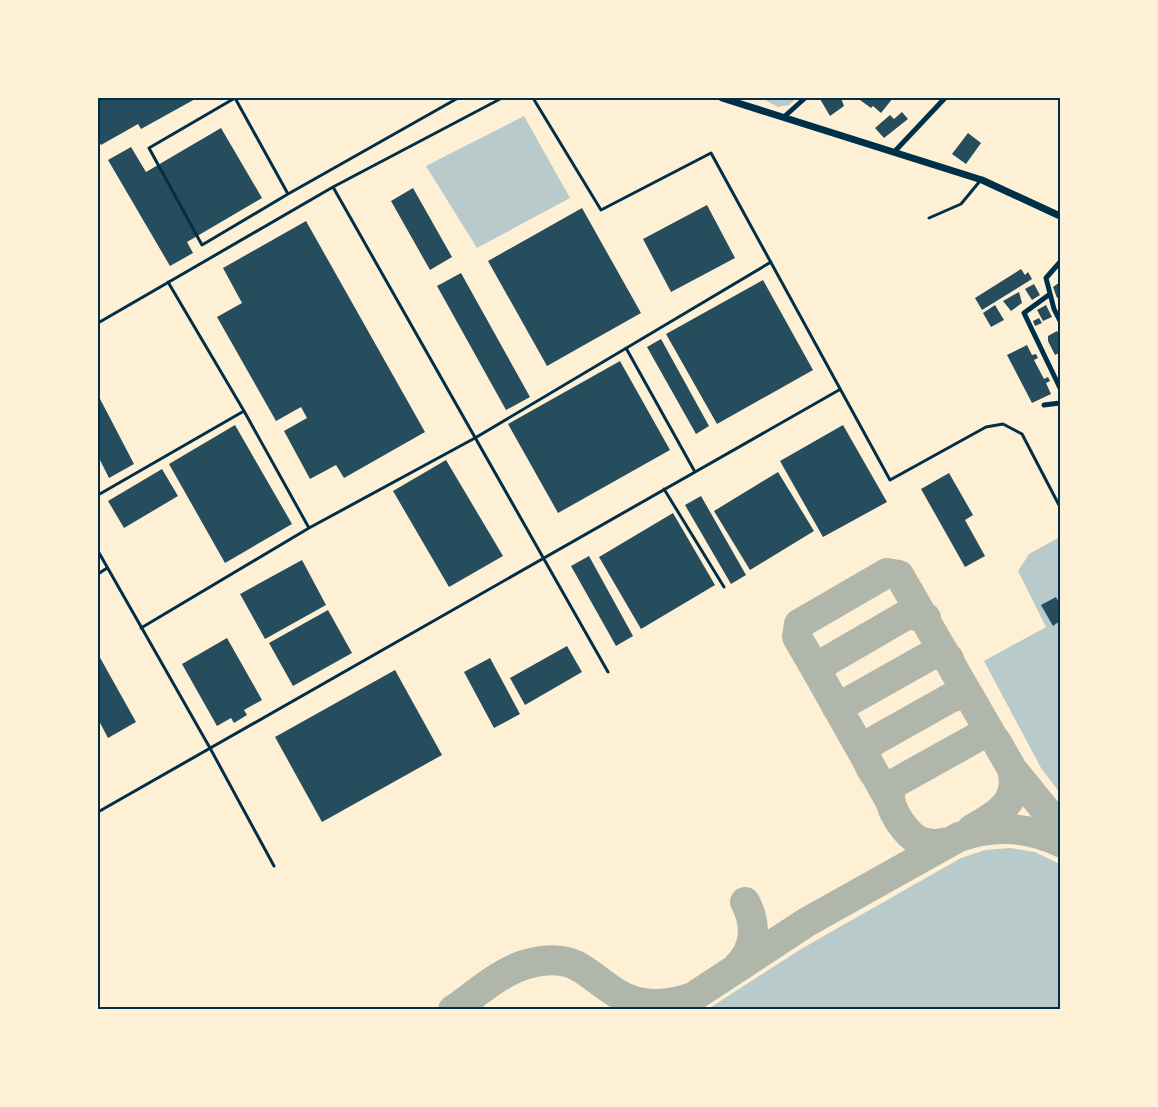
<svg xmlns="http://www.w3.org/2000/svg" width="1158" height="1107" viewBox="0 0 1158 1107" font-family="Karla,sans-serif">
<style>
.green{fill:#b9caca}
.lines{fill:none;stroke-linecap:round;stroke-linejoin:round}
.taxiway{stroke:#b1b6ab;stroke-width:30}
.building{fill:#264d5e}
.service{stroke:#003049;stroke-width:3}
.minor{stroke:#003049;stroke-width:5}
.tertiary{stroke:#003049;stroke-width:7}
.neatline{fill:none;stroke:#003049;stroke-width:2}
</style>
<rect width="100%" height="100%" fill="#fdf0d5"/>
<!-- green -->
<path class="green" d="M761,98H797L789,105L778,107Z
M524,116L570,198L477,248L426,166Z
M1060,537V793L1041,768L984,661L1046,627L1018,571L1029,554Z
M1010,848L1035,852L1060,864V1004L1055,1009H708L801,949L961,858L985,850Z"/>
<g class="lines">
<!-- taxiway -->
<path class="taxiway" d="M815,668L797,637L799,624L887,573L899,575L994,739
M837,708L933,654H939L949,659
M873,772C867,762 862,752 872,742L952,697L962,695L971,699
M890,801L815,668L908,614L926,618
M972,829C997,815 1021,802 1012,769
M948,842C937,845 926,845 916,839C902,830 880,797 895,783L981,735H988L996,741L1012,769L1060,828
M737,967C756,949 757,924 745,902
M453,1010C475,995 501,971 527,964C575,951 584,973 618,994C640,1007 667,1006 690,998
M673,1010L807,922L959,837C994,825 1027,826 1060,842"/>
</g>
<!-- building -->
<path class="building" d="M98,98H197L141,129L138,124L101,145L98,140Z
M823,98H841L844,106L830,116L820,99Z
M861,98H893L881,113L873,106L871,108L860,100Z
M902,112L908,119L884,138L875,128L890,115L894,119Z
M221,128L262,198L187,242L193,253L170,266L108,160L131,147L146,172Z
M968,133L981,143L966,164L952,154Z
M413,188L452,257L430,270L391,201Z
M707,205L735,258L671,292L643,239Z
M582,208L641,313L547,366L488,261Z
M306,221L425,432L344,478L336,465L310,479L284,431L307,418L301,407L276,421L217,317L242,303L223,268Z
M1021,269L1025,275L1028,272L1032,279L982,310L975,298Z
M461,273L530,397L506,410L437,286Z
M763,280L813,370L717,424L666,334Z
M1060,282V296L1057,298L1053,287Z
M1034,284L1040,295L1032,300L1025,289Z
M1019,292L1022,303L1011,311L1003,301Z
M995,305L1004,320L991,327L983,313Z
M1046,305L1052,317L1043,321L1037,310Z
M1039,318L1042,323L1035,326L1033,321Z
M1057,331L1060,336V356L1059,353L1055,355L1048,341V336Z
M661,339L709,426L696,434L647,347Z
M1027,345L1032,355L1036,354L1038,358L1034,360L1044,379L1048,377L1050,381L1046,383L1051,394L1032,403L1007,355Z
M620,361L670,450L558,513L508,424Z
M98,395L134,464L109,478L98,456Z
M235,425L292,524L225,563L169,464Z
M843,425L887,502L823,537L780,461Z
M446,460L503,556L449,587L393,491Z
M162,469L178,496L124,528L108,501Z
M778,472L814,531L750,570L714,511Z
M949,473L973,515L965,520L985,556L965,567L921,489Z
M701,496L746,575L731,584L685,505Z
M673,513L715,585L641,629L599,557Z
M589,556L633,636L616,646L571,566Z
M302,560L326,605L265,639L240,594Z
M1056,597L1060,605V621L1053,626L1041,605Z
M328,610L352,653L293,686L269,643Z
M227,638L262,700L244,710L247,715L234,723L231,718L217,726L182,664Z
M567,646L582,672L525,705L510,678Z
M98,654L136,722L108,738L98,719Z
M490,658L520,714L494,728L464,672Z
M395,670L442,755L322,822L275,737Z"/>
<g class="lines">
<!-- service -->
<path class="service" d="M235,98L288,194L202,245L149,148Z
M533,98L601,210L711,153L890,480L986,427L1003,424L1022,434L1060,507
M333,187L608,672
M288,194L458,98
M929,218L961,204L980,181
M168,282L244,411L309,528
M98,323L333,187L502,98
M626,348L695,472
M664,489L724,587
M98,495L244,411
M98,551L210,748L274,866
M98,574L107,568
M141,628L309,528L475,438L771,262
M98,812L839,390"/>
<!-- minor -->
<path class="minor" d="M785,116L805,98
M896,150L945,98
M1060,262L1046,278L1054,309L1060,321
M1050,294L1024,313L1060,388
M1044,405L1060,403"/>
<!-- tertiary -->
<path class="tertiary" d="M722,98L982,180L1060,216"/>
</g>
<!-- border -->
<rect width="1158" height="1107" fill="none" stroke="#fdf0d5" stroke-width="198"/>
<rect x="99" y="99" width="960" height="909" class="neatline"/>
</svg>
